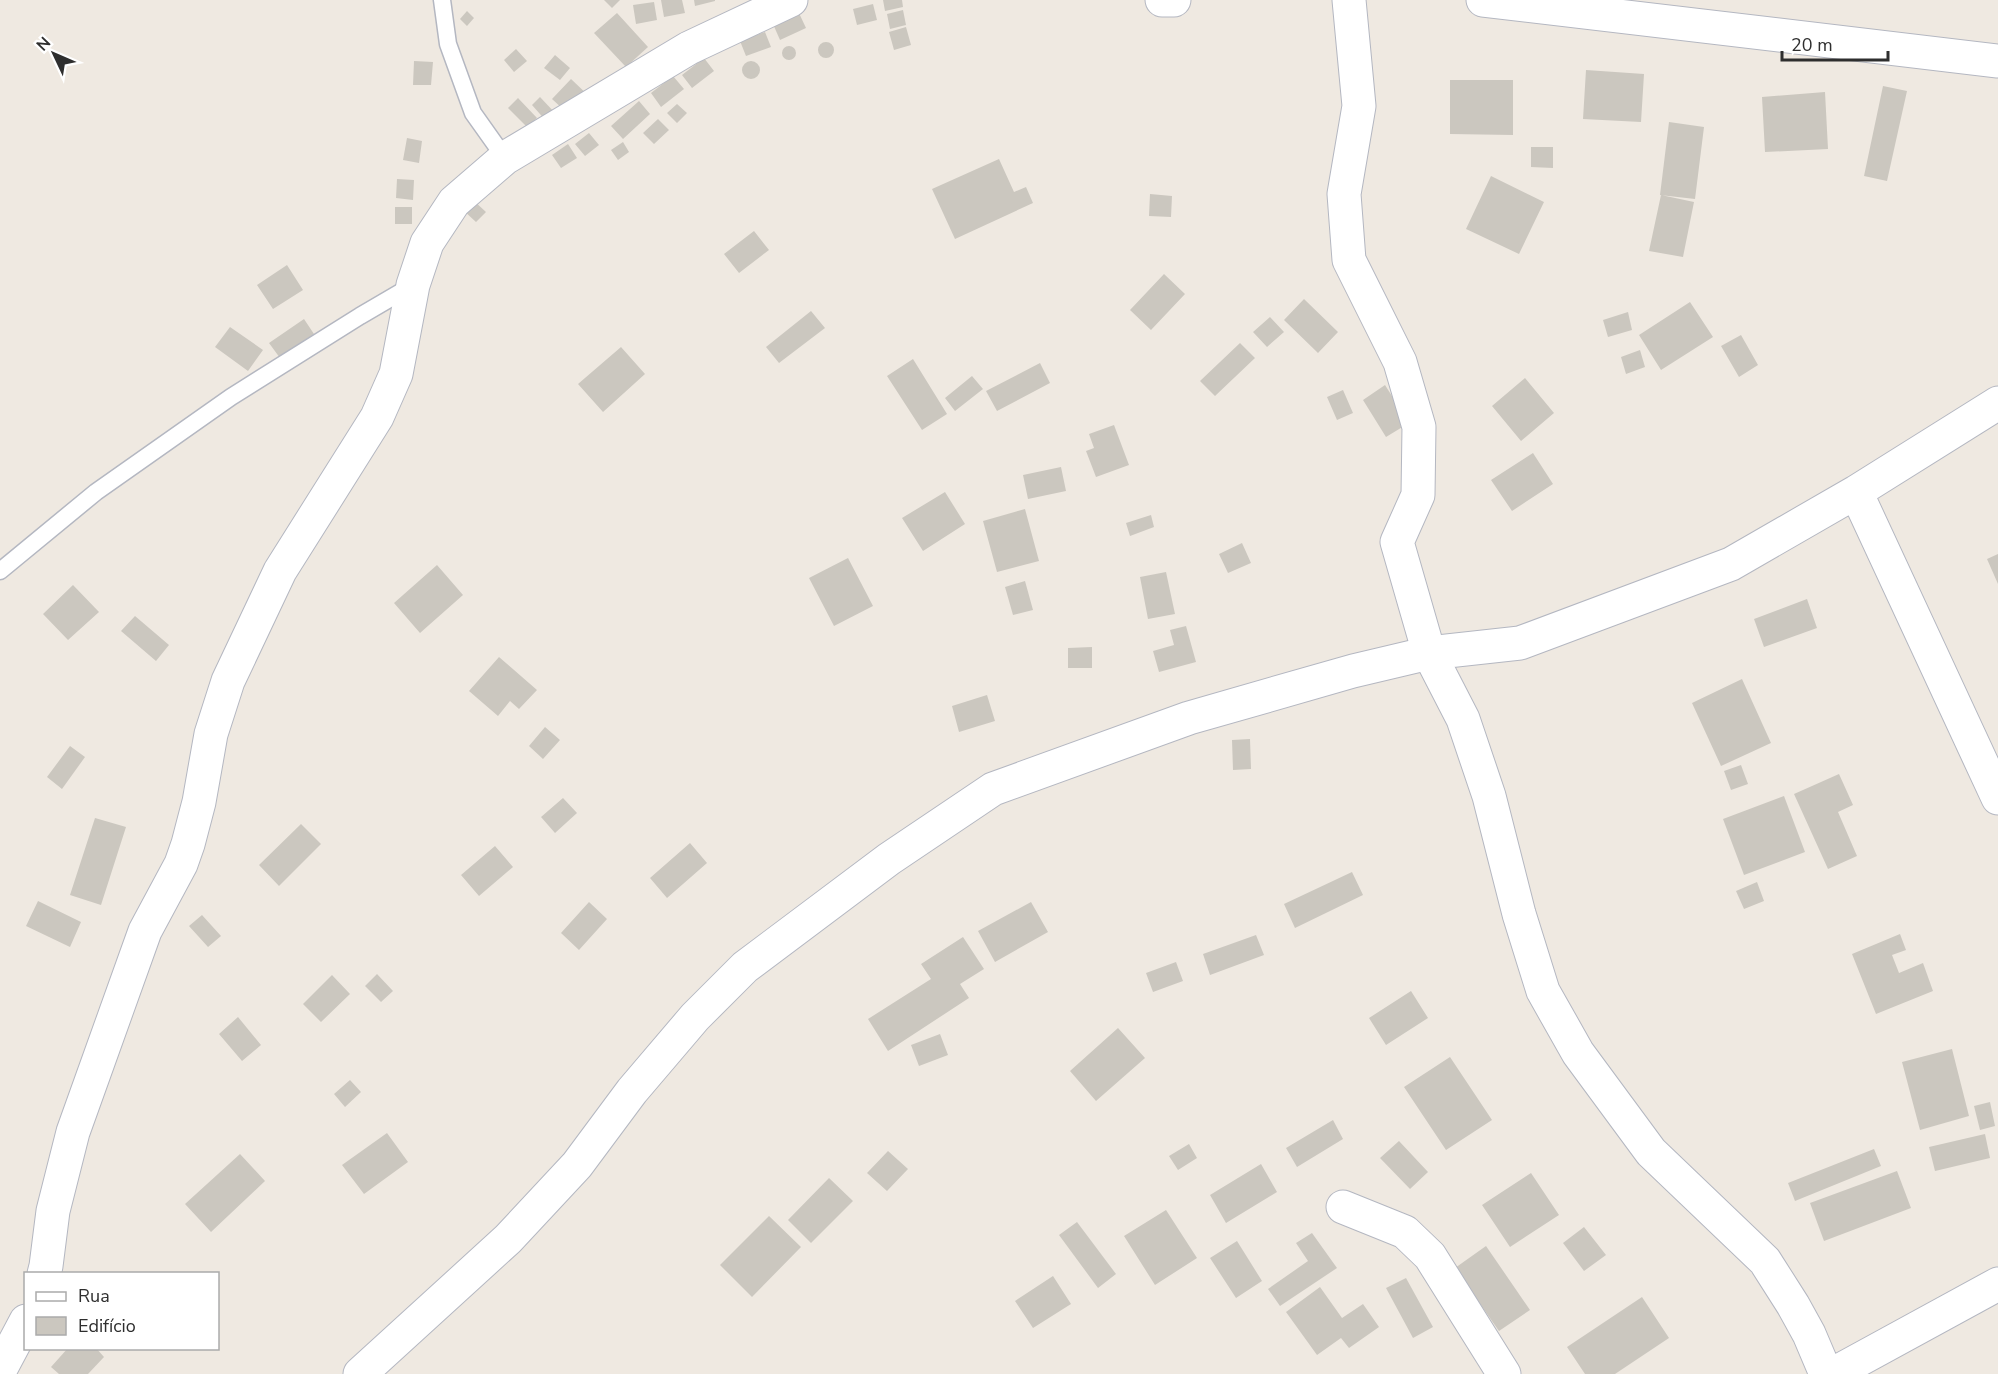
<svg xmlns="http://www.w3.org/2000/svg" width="1998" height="1374" viewBox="0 0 1998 1374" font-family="'Nunito Sans',sans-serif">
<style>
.building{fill:#cbc7bf}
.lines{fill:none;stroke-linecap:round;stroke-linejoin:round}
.lane-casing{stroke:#b4b7c1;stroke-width:19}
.street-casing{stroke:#b4b7c1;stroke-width:35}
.lane{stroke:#fff;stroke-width:16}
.street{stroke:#fff;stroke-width:33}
</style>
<rect width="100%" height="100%" fill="#efe9e1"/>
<!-- building -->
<path class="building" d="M604,0H620L612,8Z
M661,0H682L685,13L664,17Z
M694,0H715V1L695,6Z
M883,0H902L903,7L885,11Z
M654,2L657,20L636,24L633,5Z
M873,4L877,20L857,25L853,9Z
M903,10L906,25L890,29L887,14Z
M467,11L474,18L467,26L460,19Z
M798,11L806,28L780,40L773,24Z
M617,13L648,47L626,67L594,33Z
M906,27L911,45L894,50L889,32Z
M765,32L771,47L746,56L740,41Z
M818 50a8 8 0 1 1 16 0a8 8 0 1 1-16 0Z
M782 53a7 7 0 1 1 14 0a7 7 0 1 1-14 0Z
M516,49L527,61L514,72L504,60Z
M555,55L570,68L560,80L544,68Z
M704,58L714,71L692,88L682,75Z
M742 70a9 9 0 1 1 18 0a9 9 0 1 1-18 0Z
M414,61L433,62L431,85H413Z
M1586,70L1644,74L1641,122L1583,119Z
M673,76L684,89L661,107L651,93Z
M571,79L591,98L564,110L552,99Z
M1450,80H1513V135L1450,134Z
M1883,86L1907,91L1887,181L1864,176Z
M1825,92L1828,149L1765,152L1762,97Z
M540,97L556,114L547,122L532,105Z
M518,98L537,118L527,127L508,108Z
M639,101L650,114L623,139L611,126Z
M677,104L687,113L677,123L667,113Z
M658,119L669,130L654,144L643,133Z
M1669,122L1704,127L1695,199L1660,195Z
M589,133L599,145L585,156L575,144Z
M407,138L422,141L419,163L403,160Z
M623,142L629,152L618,160L611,150Z
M568,144L577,158L561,168L552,155Z
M1531,147H1553V168L1531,167Z
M999,159L1014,192L1026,187L1033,203L955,239L932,189Z
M1491,176L1544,202L1519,254L1466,229Z
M397,179L414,180L413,200L396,198Z
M1150,194L1172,196L1171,217L1149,216Z
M1661,195L1694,202L1683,257L1649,251Z
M473,200L486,212L476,222L463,210Z
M395,207H412V224H395Z
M754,231L769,250L739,273L724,254Z
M287,265L303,290L273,309L257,285Z
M1164,274L1185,294L1151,330L1130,310Z
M1304,299L1338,332L1318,353L1284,320Z
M1690,302L1713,337L1661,370L1639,335Z
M811,311L825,328L779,363L766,347Z
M1628,312L1632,330L1608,337L1603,320Z
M1270,317L1284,332L1267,347L1253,332Z
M304,319L314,334L280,358L269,343Z
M230,327L263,350L248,371L215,347Z
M1741,335L1758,365L1739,377L1721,346Z
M1240,343L1255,358L1215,396L1200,381Z
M621,347L645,374L603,412L578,384Z
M1640,350L1645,367L1626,374L1621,357Z
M913,359L947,414L922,430L887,376Z
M1040,363L1050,383L997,411L986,391Z
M972,376L983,389L955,411L945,398Z
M1525,378L1554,413L1521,441L1492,406Z
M1385,385L1409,423L1386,437L1363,400Z
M1343,390L1353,413L1337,420L1327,397Z
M1114,425L1129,465L1096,477L1086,451L1094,448L1089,434Z
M1533,453L1553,484L1512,511L1491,480Z
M1061,467L1066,491L1028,499L1023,475Z
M945,492L965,524L923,551L902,518Z
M1025,509L1039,561L997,572L983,521Z
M1151,515L1154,527L1130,536L1126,523Z
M1242,543L1251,563L1228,573L1219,554Z
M1998,554V584L1987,559Z
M848,558L873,606L834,626L809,578Z
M437,565L463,595L420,633L394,603Z
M1166,572L1175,614L1148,619L1140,577Z
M1025,581L1033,610L1013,615L1005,587Z
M73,585L99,612L68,640L43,614Z
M1807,599L1817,628L1764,647L1754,619Z
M135,616L169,645L156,661L121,631Z
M1186,626L1196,662L1159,672L1153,651L1174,645L1170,630Z
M1092,647V668H1068V648Z
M499,657L537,690L519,709L510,701L498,716L469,691Z
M1742,679L1771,743L1721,766L1692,703Z
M987,695L995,721L959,732L952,706Z
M545,727L560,740L543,759L529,746Z
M1250,739L1251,769L1233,770L1232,740Z
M70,746L85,757L62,789L47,777Z
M1741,765L1748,784L1731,790L1724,771Z
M1839,774L1853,805L1838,812L1857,856L1828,869L1794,794Z
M1784,796L1805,852L1744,875L1723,819Z
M563,798L577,813L555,833L541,817Z
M95,818L126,827L101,905L70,895Z
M301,824L321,844L279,886L259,865Z
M690,843L707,863L667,898L650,878Z
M495,846L513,867L479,896L461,875Z
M1352,872L1363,895L1295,928L1284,904Z
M1757,882L1764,901L1744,909L1736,891Z
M38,901L81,922L70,947L26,926Z
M589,902L607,919L579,950L561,933Z
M1031,902L1048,932L995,962L978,931Z
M202,915L221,936L208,947L189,926Z
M1900,934L1906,950L1892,955L1899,973L1923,963L1933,991L1876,1014L1852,954Z
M1256,935L1264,955L1210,975L1203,954Z
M963,937L984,969L960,984L969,998L888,1051L868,1019L931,979L921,964Z
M1176,962L1183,981L1153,992L1146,973Z
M377,974L393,991L381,1002L365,986Z
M332,975L350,994L321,1022L303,1004Z
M1411,991L1428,1018L1386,1045L1369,1018Z
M238,1017L261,1045L242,1061L219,1034Z
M1118,1028L1145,1058L1096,1101L1070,1071Z
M940,1034L948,1055L919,1066L911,1045Z
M1952,1049L1969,1116L1920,1130L1902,1062Z
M1450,1057L1492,1120L1446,1150L1404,1087Z
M350,1080L361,1092L345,1107L334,1094Z
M1990,1102L1995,1126L1980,1130L1974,1106Z
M1333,1120L1343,1139L1297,1167L1286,1148Z
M387,1133L408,1162L364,1194L342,1165Z
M1985,1134L1990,1158L1935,1171L1929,1147Z
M1399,1141L1428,1172L1410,1189L1380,1158Z
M1189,1144L1197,1158L1178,1170L1169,1156Z
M1874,1149L1881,1166L1795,1201L1788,1183Z
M888,1151L908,1169L887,1191L867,1173Z
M240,1154L265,1181L211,1232L185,1204Z
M1261,1164L1277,1192L1226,1223L1210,1195Z
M1897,1171L1911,1208L1824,1241L1810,1203Z
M1531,1173L1559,1215L1510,1247L1482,1205Z
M829,1178L853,1201L811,1243L788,1220Z
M1166,1210L1197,1258L1155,1285L1124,1236Z
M769,1216L801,1247L752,1297L720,1265Z
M1077,1222L1116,1274L1098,1288L1059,1235Z
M1584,1227L1606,1255L1584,1271L1563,1243Z
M1312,1233L1337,1268L1280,1306L1268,1289L1308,1261L1296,1243Z
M1237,1241L1262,1281L1236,1298L1210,1258Z
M1486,1246L1530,1310L1499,1331L1455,1268Z
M1053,1276L1071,1304L1033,1328L1015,1301Z
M1406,1278L1433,1327L1413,1338L1386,1288Z
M1320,1287L1342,1318L1363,1304L1379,1327L1349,1348L1341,1338L1317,1355L1286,1312Z
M1642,1297L1669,1338L1615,1374H1585L1567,1347Z
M68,1348H96L104,1357L88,1374H59L51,1367Z"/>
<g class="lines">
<defs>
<path id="lane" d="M442,0L448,44L473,113L505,158
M0,571L96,492L231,397L360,316L413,285"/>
<path id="street" d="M1162,0H1174
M1349,0L1359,106L1344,194L1349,260L1400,362L1419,427L1418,495L1397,542L1429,653L1463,719L1489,796L1519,914L1543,991L1578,1053L1651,1152L1765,1261L1793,1305L1809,1334L1826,1374
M1483,0L1998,61
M1856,492L1998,798
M1343,1207L1405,1232L1430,1256L1504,1374
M44,1274L46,1266L53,1211L73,1132L145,931L181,864L188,844L199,802L211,734L228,681L280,571L377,417L396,374L413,285L427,243L454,202L505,158L689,48L791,0
M0,1370L26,1321
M360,1374L508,1239L577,1165L632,1091L695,1017L745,967L889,859L993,789L1189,718L1353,671L1429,653L1520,643L1731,564L1856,492L1998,403
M1833,1374L1998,1284"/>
</defs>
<!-- lane casing -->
<use href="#lane" class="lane-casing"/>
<!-- street casing -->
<use href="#street" class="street-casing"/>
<!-- lane -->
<use href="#lane" class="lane"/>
<!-- street -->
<use href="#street" class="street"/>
</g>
<!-- legend -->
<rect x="24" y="1272" width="195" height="78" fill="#ffffff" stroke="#ababab" stroke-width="1.5"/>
<rect x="36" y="1292" width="30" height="9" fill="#ffffff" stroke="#ababab" stroke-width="1.5"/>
<text x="78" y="1302" font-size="18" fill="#2e2e2e">Rua</text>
<rect x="36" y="1317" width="30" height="18" fill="#cbc7bf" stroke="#ababab" stroke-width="1.5"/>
<text x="78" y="1332" font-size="18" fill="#2e2e2e">Edifício</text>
<!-- north arrow -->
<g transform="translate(54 54) rotate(314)" stroke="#ffffff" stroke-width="4.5" paint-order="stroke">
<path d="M0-4.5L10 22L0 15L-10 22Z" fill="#2e2e2e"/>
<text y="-9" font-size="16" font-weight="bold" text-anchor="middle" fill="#2e2e2e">N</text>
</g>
<!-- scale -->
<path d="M1782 51v9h106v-9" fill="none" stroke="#2e2e2e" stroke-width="3"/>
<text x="1791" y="51" font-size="18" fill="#2e2e2e" stroke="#ffffff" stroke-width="4.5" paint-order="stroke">20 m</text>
</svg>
